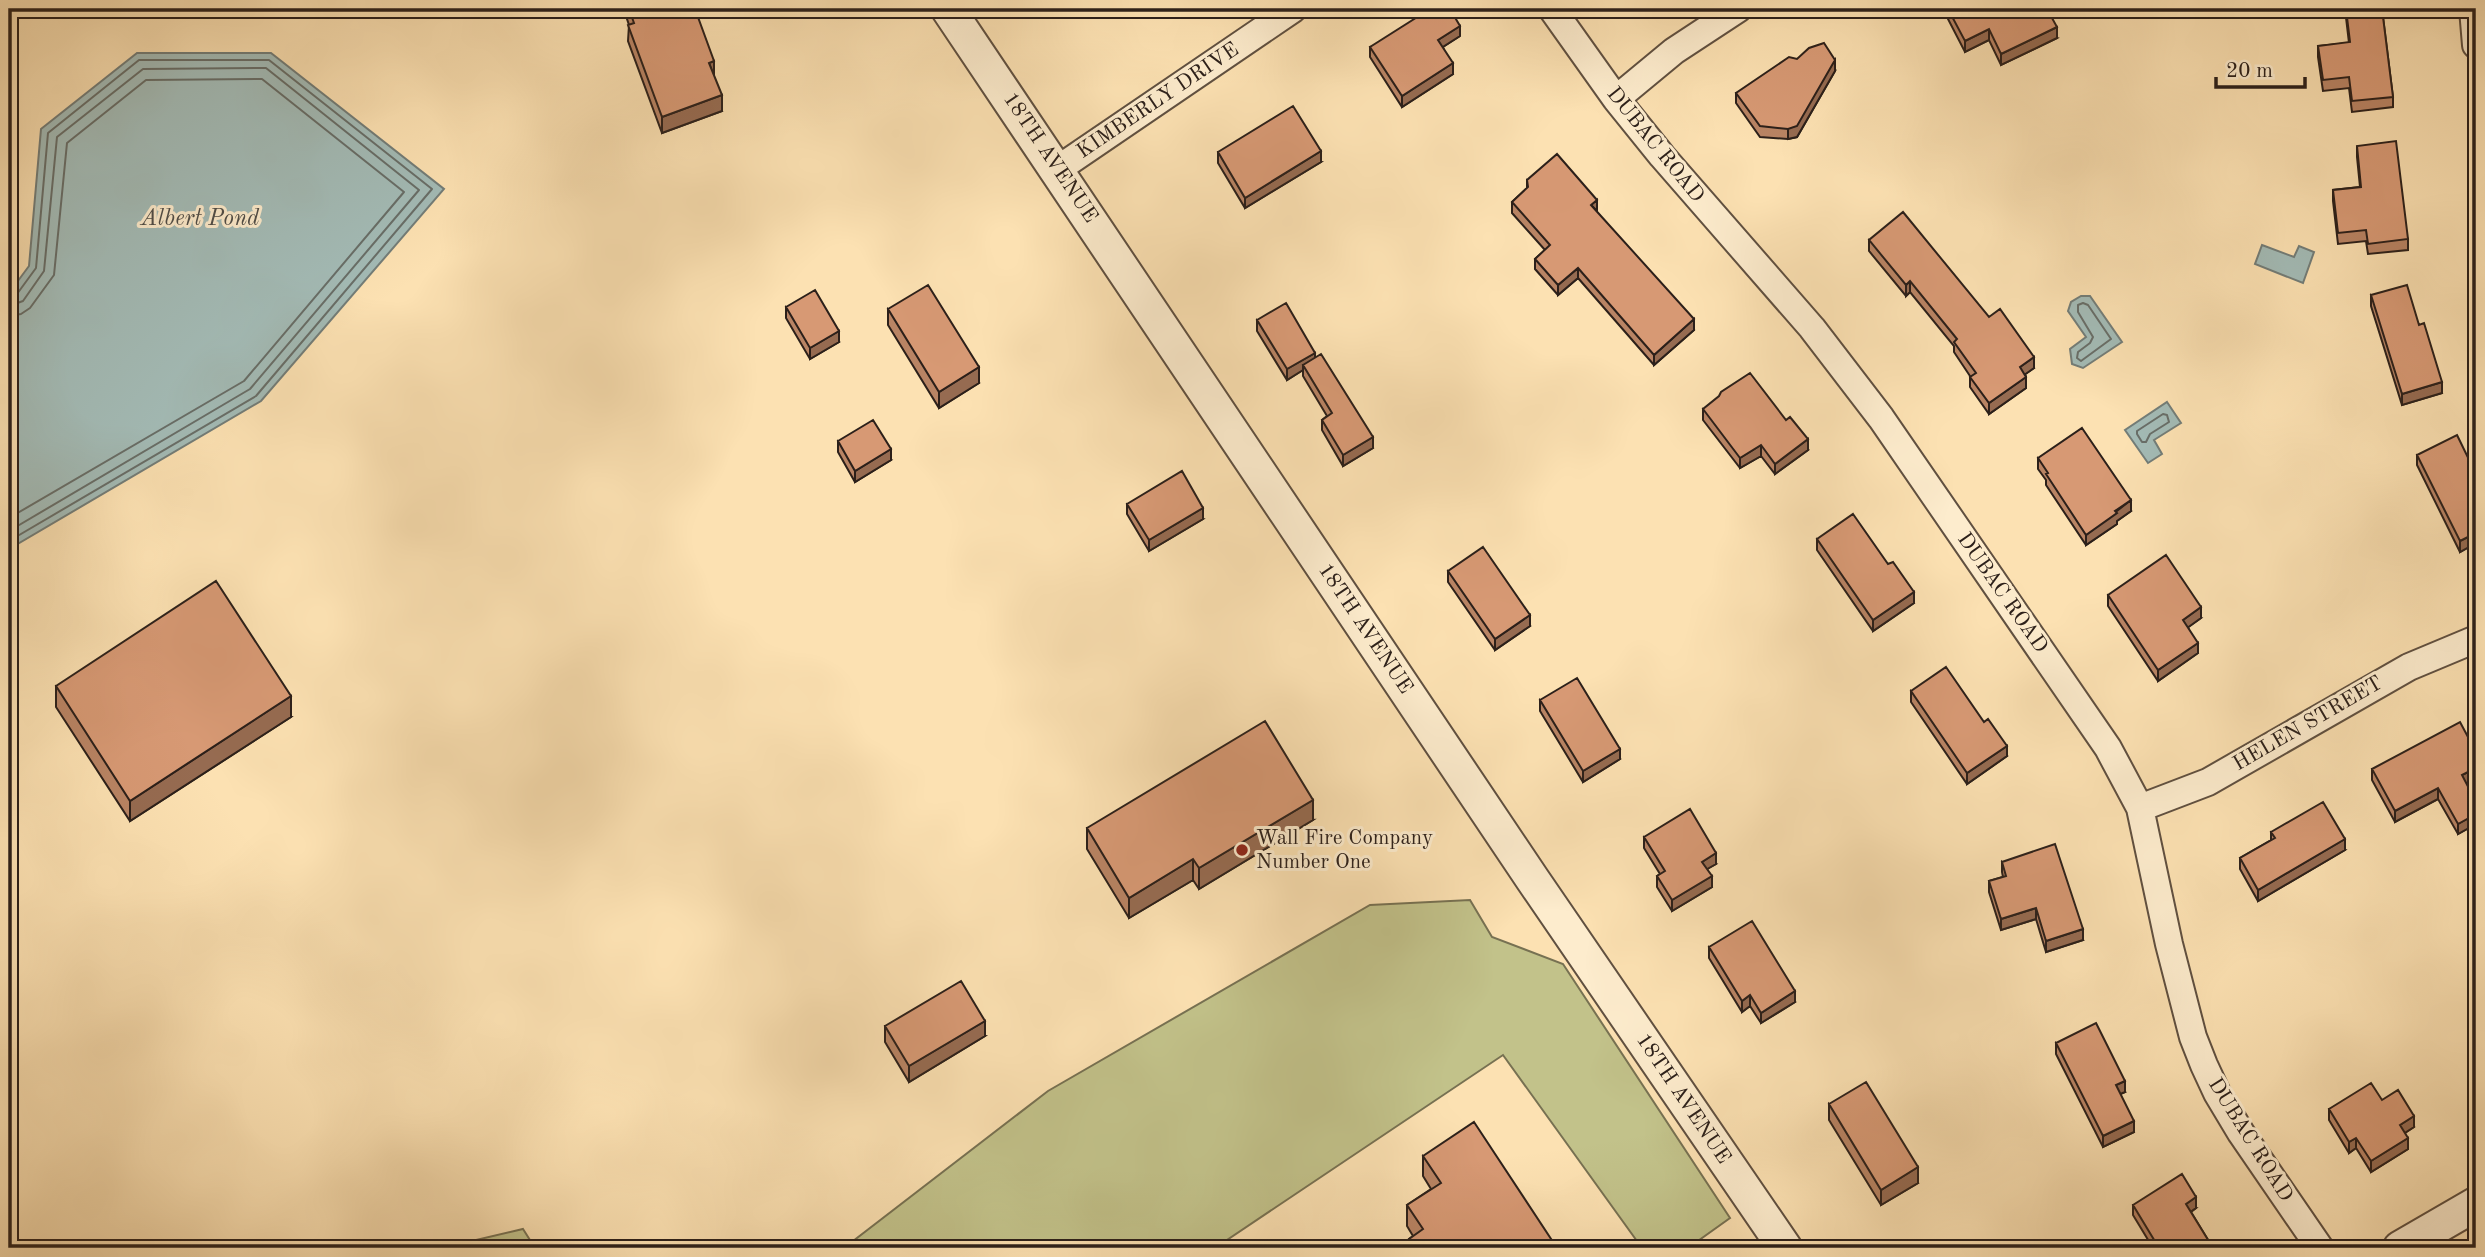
<svg xmlns="http://www.w3.org/2000/svg" width="2485" height="1257" viewBox="0 0 2485 1257" font-family="'Old Standard TT',serif">
<style>
.green{fill:#c2c28a;stroke:#777152;stroke-width:2}
.water{fill:#a3bbb6;stroke:#737d78;stroke-width:2}
.lines{fill:none;stroke-linecap:round;stroke-linejoin:round}
.shore{stroke:#686e68;stroke-width:2}
.minor-casing{stroke:#605040;stroke-width:30}
.tertiary-casing{stroke:#605040;stroke-width:37}
.minor{stroke:#fdeccd;stroke-width:26}
.tertiary{stroke:#fdeccd;stroke-width:33}
.wall{fill:#b98464;stroke:#2c201a;stroke-width:2}
.shaded-wall{fill:#966b51;stroke:#2c201a;stroke-width:2}
.building{fill:#d79974;stroke:#2c201a;stroke-width:2}
.poi-dot{fill:#8f2418;stroke:#fdeccd;stroke-width:2.5}
.labels{text-anchor:middle;dominant-baseline:central;stroke-width:6;stroke-linejoin:round;paint-order:stroke}
.street-label{font-size:21px;fill:#2c201a;stroke:#fdeccd}
.poi-label{font-size:21px;fill:#2c201a;stroke:#fdeccd;text-anchor:start}
.water-label{font-size:23px;font-style:italic;fill:#504e49;stroke:#fdeccd}
</style>
<rect width="100%" height="100%" fill="#fce1b2"/>
<filter id="stains"><feTurbulence type="fractalNoise" baseFrequency=".00286" numOctaves="4"/><feColorMatrix values="0 0 0 0 .2 0 0 0 0 .09 0 0 0 0 .02 0 0 0 .5 -.17"/></filter>
<radialGradient id="worn" r=".72"><stop offset=".6" stop-color="#630" stop-opacity="0"/><stop offset="1" stop-color="#630" stop-opacity=".3"/></radialGradient>
<!-- green -->
<path class="green" d="M1470,900L1492,937L1563,964L1730,1218L1688,1248H1642L1503,1055L1215,1248H844L1048,1091L1370,905Z
M523,1229L535,1248H442Z"/>
<!-- water -->
<path class="water" d="M137,53H271L444,189L261,401L9,549V293L29,266L41,129Z
M2262,245L2294,257L2299,246L2314,252L2303,283L2255,264Z
M2081,296H2090L2122,342L2083,368L2072,364L2070,349L2086,337L2068,311L2071,302Z
M2167,402L2181,423L2154,440L2162,454L2148,463L2125,430Z"/>
<g class="lines">
<!-- shore -->
<path class="shore" d="M9,297L17,294L36,268L48,133L139,60H269L432,189L256,396L9,541
M2083,303L2088,305L2111,339L2081,361L2077,358L2078,352L2090,343L2093,337L2078,312V305Z
M9,306L23,301L44,271L57,137L143,69L266,68L419,190L250,389L9,531
M9,316L21,314L30,308L54,275L67,143L146,80L262,79L404,192L244,381L9,518
M2163,414L2167,415L2169,422L2150,434L2146,442H2142L2137,434V431Z"/>
<defs>
<path id="minor" d="M1552,9L1616,99L1662,156L1812,328L1881,418L2108,748L2140,808L2169,944L2193,1037L2204,1065L2217,1093L2241,1133L2320,1248
M2473,9L2476,45
M1616,99L1674,51L1738,9
M1058,169L1293,9
M2140,808L2208,782L2409,667L2476,639"/>
<path id="tertiary" d="M948,9L1533,880L1785,1248
M2400,1248L2476,1204"/>
</defs>
<!-- minor casing -->
<use href="#minor" class="minor-casing"/>
<!-- tertiary casing -->
<use href="#tertiary" class="tertiary-casing"/>
<!-- minor -->
<use href="#minor" class="minor"/>
<!-- tertiary -->
<use href="#tertiary" class="tertiary"/>
</g>
<!-- wall -->
<path class="wall" d="M625,9H658L660,13L722,111L662,133L628,41L629,25L625,13Z
M1948,9L2057,38L2001,65L1989,40L1965,52L1948,19Z
M2345,9H2382L2393,97V107L2352,112L2349,88L2323,91L2318,57V46L2349,43Z
M1460,36L1443,47L1453,74L1402,107L1370,57V47Z
M1835,71L1797,137L1788,139L1760,137L1736,103V93Z
M2357,146L2408,239V250L2368,254L2366,241L2338,244L2333,201V190L2360,187L2357,157Z
M1218,152L1321,162L1245,208L1218,163Z
M1527,180L1596,211L1694,330L1654,365L1578,278L1558,295L1535,269V259L1545,250L1512,213V202L1527,188Z
M1869,240L1989,317L2034,368L2025,374L2026,388L1989,414L1970,387V376L1954,352V346L1910,292L1906,296L1869,251Z
M2371,295L2419,325L2442,393L2402,405L2371,306Z
M786,307L839,342L810,359L786,318Z
M888,309L979,383L939,408L888,325Z
M1257,320L1315,358L1373,448L1343,466L1322,430V420L1327,416L1303,376V370L1287,380L1257,331Z
M1703,409L1808,450L1775,474L1761,456L1740,468L1703,420Z
M838,441L891,460L855,482L838,452Z
M2417,455L2476,474V543L2460,552L2417,465Z
M2038,458L2131,511L2117,521V524L2086,545L2046,485V480L2038,469Z
M1127,504L1203,519L1149,551L1127,514Z
M1817,539L1888,564L1914,603L1873,631L1817,550Z
M1448,571L1530,626L1495,650L1448,582Z
M2108,595L2201,618L2188,627L2198,653L2158,681L2108,606Z
M56,686L291,717L130,821L56,707Z
M1911,691L2007,756L1967,784L1911,702Z
M1540,700L1620,759L1583,782L1540,711Z
M2372,769L2476,779L2466,784L2476,802V824L2458,834L2438,799L2395,822L2372,780Z
M1313,820L1199,889L1193,880L1129,918L1087,849V828Z
M2271,832L2345,850L2258,901L2240,869V858L2271,840Z
M1644,837L1716,864L1707,869L1712,887L1672,911L1657,887V876L1660,874L1644,848Z
M2002,862L2083,940L2046,952L2036,919L2001,930L1989,892V881L2003,877L2002,872Z
M1709,947L1795,1002L1761,1023L1750,1006L1742,1012L1709,958Z
M885,1026L985,1036L909,1082L885,1042Z
M2056,1043L2125,1092L2120,1094L2134,1132L2103,1147L2056,1054Z
M2476,1048V1068L2472,1061V1050Z
M2382,1100L2414,1127L2405,1133L2408,1149L2371,1172L2356,1148L2349,1153L2329,1120V1109Z
M1829,1104L1918,1183L1881,1205L1829,1120Z
M1423,1156L1557,1248H1409V1239L1413,1236L1407,1226V1205L1431,1189L1423,1176Z
M2133,1205L2196,1208L2191,1212L2213,1248H2153L2133,1215Z"/>
<!-- shaded-wall -->
<path class="shaded-wall" d="M1125,9H1133L1125,14Z
M1460,26V36L1438,50V40Z
M2057,27V38L2001,65V54Z
M1989,29V40L1965,52V41Z
M1835,60V71L1797,137L1788,139V129Z
M714,61V77L709,63Z
M1453,63V74L1402,107V96Z
M722,95V111L662,133V117Z
M1321,151V162L1245,208V198Z
M1597,200V211L1591,205Z
M1578,268V278L1558,295V285Z
M1910,281V292L1906,296V285Z
M1694,319V330L1654,365V355Z
M839,331V342L810,359V348Z
M1315,353V363L1303,365V370L1287,380V369Z
M2034,357V368L2020,378V367Z
M979,367V383L939,408V392Z
M2026,377V388L1989,414V403Z
M2442,382V393L2402,405V394Z
M1373,437V448L1343,466V455Z
M1808,439V450L1775,474V464Z
M1761,445V456L1740,468V458Z
M891,449V460L855,482V471Z
M2131,500V511L2117,521V524L2086,545V535Z
M1203,508V519L1149,551V540Z
M2476,533V543L2460,552V541Z
M1914,592V603L1873,631V620Z
M2201,607V618L2183,631V620Z
M1530,615V626L1495,650V639Z
M2198,643V653L2158,681V670Z
M291,696V717L130,821V801Z
M2007,746V756L1967,784V773Z
M1620,749V759L1583,782V771Z
M2476,768V779L2462,786V775Z
M2438,788V799L2395,822V811Z
M1313,800V820L1199,889V868Z
M2476,814V824L2458,834V824Z
M2345,839V850L2258,901V890Z
M1716,853V864L1702,872V862Z
M1193,859V880L1129,918V898Z
M1712,876V887L1672,911V900Z
M2036,908V919L2001,930V919Z
M2083,929V940L2046,952V941Z
M1795,991V1002L1761,1023V1013Z
M1750,995V1006L1742,1012V1001Z
M985,1021V1036L909,1082V1066Z
M2125,1081V1092L2116,1096V1085Z
M2414,1116V1127L2400,1136V1125Z
M2134,1121V1132L2103,1147V1136Z
M2356,1138V1148L2349,1153V1142Z
M2408,1138V1149L2371,1172V1161Z
M1918,1167V1183L1881,1205V1190Z
M2196,1197V1208L2186,1215V1204Z"/>
<!-- building -->
<path class="building" d="M629,9H658L660,13L672,9H695L714,61L709,63L722,95L662,117L628,25L634,23Z
M1430,9H1450L1460,26L1438,40L1453,63L1402,96L1370,47Z
M1948,9H2047L2057,27L2001,54L1989,29L1965,41Z
M2346,9H2382L2393,97L2352,101L2349,77L2323,80L2318,46L2350,42Z
M1824,43L1835,60L1797,126L1788,129L1760,126L1736,93L1789,57L1797,59L1809,48Z
M1293,106L1321,151L1245,198L1218,152Z
M2396,141L2408,239L2368,244L2366,230L2338,233L2333,190L2361,187L2357,146Z
M1557,154L1597,200L1591,205L1694,319L1654,355L1578,268L1558,285L1535,259L1550,245L1512,202L1528,187L1527,180Z
M1903,212L1989,317L2000,309L2034,357L2020,367L2026,377L1989,403L1970,377L1976,373L1954,342L1957,339L1910,281L1906,285L1869,240Z
M928,285L979,367L939,392L888,309Z
M2407,285L2419,325L2424,323L2442,382L2402,394L2371,295Z
M815,290L839,331L810,348L786,307Z
M1286,303L1315,353L1287,369L1257,320Z
M1321,354L1373,437L1343,455L1322,420L1332,413L1303,365Z
M1750,373L1786,420L1790,417L1808,439L1775,464L1761,445L1740,458L1703,409L1719,396L1721,392Z
M873,420L891,449L855,471L838,441Z
M2082,428L2131,500L2115,511L2117,513L2086,535L2046,474L2048,473L2038,458Z
M2457,435L2476,474V493L2475,494L2476,497V533L2460,541L2417,455Z
M1182,471L1203,508L1149,540L1127,504Z
M1853,514L1888,564L1893,562L1914,592L1873,620L1817,539Z
M1483,547L1530,615L1495,639L1448,571Z
M2166,555L2201,607L2183,620L2198,643L2158,670L2108,595Z
M216,581L291,696L130,801L56,686Z
M1946,667L1984,722L1988,719L2007,746L1967,773L1911,691Z
M1577,678L1620,749L1583,771L1540,700Z
M1265,721L1313,800L1199,868L1193,859L1129,898L1087,828Z
M2460,722L2476,752V768L2462,775L2476,802V814L2458,824L2438,788L2395,811L2372,769Z
M2323,802L2345,839L2258,890L2240,858L2275,838L2271,832Z
M1690,809L1716,853L1702,862L1712,876L1672,900L1657,876L1665,871L1644,837Z
M2055,844L2083,929L2046,941L2036,908L2001,919L1989,881L2006,876L2002,862Z
M1752,921L1795,991L1761,1013L1750,995L1742,1001L1709,947Z
M961,981L985,1021L909,1066L885,1026Z
M2096,1023L2125,1081L2116,1085L2134,1121L2103,1136L2056,1043Z
M2476,1048V1057L2472,1050Z
M1866,1082L1918,1167L1881,1190L1829,1104Z
M2371,1083L2382,1100L2398,1090L2414,1116L2400,1125L2408,1138L2371,1161L2356,1138L2349,1142L2329,1109Z
M1474,1122L1557,1248H1415L1409,1239L1423,1229L1407,1205L1441,1183L1423,1156Z
M2182,1174L2196,1197L2186,1204L2213,1248H2159L2133,1205Z"/>
<!-- markers -->
<circle class="poi-dot" cx="1242" cy="850" r="7"/>
<g class="labels">
<!-- street labels -->
<g class="street-label">
<text transform="translate(1158 101) rotate(-34)">KIMBERLY DRIVE</text>
<text transform="translate(1655 145) rotate(51)">DUBAC ROAD</text>
<text transform="translate(1050 158) rotate(56)">18TH AVENUE</text>
<text transform="translate(2002 593) rotate(55)">DUBAC ROAD</text>
<text transform="translate(1365 629) rotate(56)">18TH AVENUE</text>
<text transform="translate(2308 724) rotate(-30)">HELEN STREET</text>
<text transform="translate(1683 1099) rotate(56)">18TH AVENUE</text>
<text transform="translate(2250 1140) rotate(58)">DUBAC ROAD</text>
</g>
<!-- poi labels -->
<g class="poi-label">
<text x="1256" y="838">Wall Fire Company<tspan x="1256" dy="24">Number One</tspan></text>
</g>
<!-- water labels -->
<g class="water-label">
<text x="200" y="218">Albert Pond</text>
</g>
</g>
<!-- margin -->
<rect width="2485" height="1257" fill="none" stroke="#fce1b2" stroke-width="35"/>
<rect x="10" y="10" width="2464" height="1236" fill="none" stroke="#2c201a" stroke-width="3.5"/>
<rect x="18" y="18" width="2450" height="1222" fill="none" stroke="#2c201a" stroke-width="2"/>
<!-- scale -->
<path d="M2216 77v10h89v-10" fill="none" stroke="#2c201a" stroke-width="3.5"/>
<text x="2226" y="77" font-size="21" fill="#2c201a" stroke="#fdeccd" stroke-width="5" paint-order="stroke">20 m</text>
<rect width="100%" height="100%" filter="url(#stains)"/>
<rect width="100%" height="100%" fill="url(#worn)"/>
</svg>
